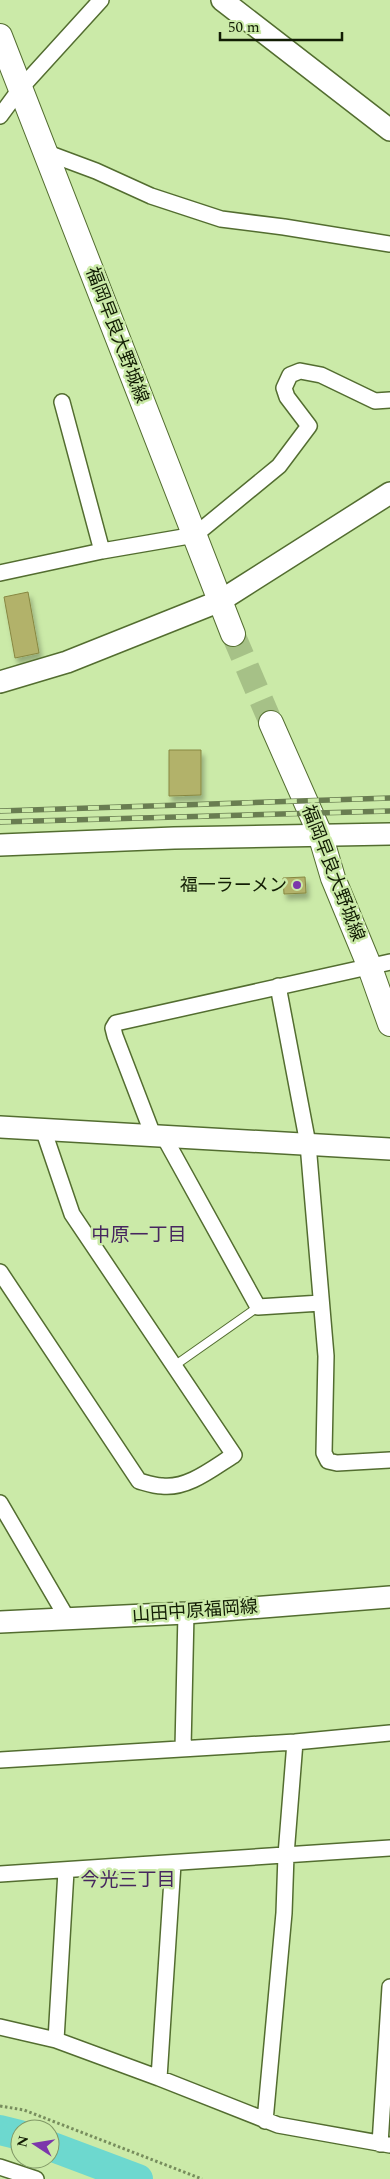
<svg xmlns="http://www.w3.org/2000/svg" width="390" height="2179" viewBox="0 0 390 2179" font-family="Spectral,'Noto Sans JP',serif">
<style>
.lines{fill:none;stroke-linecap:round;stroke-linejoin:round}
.river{stroke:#6dd8cf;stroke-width:30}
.building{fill:#b2b26b;stroke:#878741;filter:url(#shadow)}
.primary-tunnel{stroke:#a6c187;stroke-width:24;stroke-dasharray:24 12;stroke-linecap:butt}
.lane-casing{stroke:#536d30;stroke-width:10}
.street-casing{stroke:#536d30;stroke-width:18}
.secondary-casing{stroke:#536d30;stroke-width:24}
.primary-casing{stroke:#536d30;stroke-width:26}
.path{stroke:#778d5d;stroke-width:3;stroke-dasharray:2.5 2.5;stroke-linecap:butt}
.lane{stroke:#fff;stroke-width:8}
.street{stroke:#fff;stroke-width:15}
.secondary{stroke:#fff;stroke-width:21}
.primary{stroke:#fff;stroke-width:24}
.rail-casing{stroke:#697d51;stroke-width:5.5}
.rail{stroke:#cbeaa8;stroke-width:4;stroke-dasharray:11;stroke-linecap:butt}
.poi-dot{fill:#7c37ab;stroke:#cbeaa8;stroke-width:2}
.labels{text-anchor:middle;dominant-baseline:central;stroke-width:5;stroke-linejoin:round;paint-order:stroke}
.street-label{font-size:18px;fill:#121d04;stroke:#cbeaa8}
.poi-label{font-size:18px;fill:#121d04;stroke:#cbeaa8;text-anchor:end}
.neighbourhood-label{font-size:19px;fill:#46265f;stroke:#cbeaa8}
</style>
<defs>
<filter id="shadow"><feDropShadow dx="3" dy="5.5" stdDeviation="2.5" flood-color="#0004"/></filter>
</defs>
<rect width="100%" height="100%" fill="#cbeaa8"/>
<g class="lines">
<!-- river -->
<path class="river" d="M0,2130L20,2135
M50,2146L138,2179"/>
</g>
<!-- building -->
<path class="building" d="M28,592L39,653L15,658L4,597Z
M169,750H201V795L169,796Z
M305,877L306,893L284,894L283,878Z"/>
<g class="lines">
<!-- primary-tunnel -->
<path class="primary-tunnel" d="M233,634L271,723"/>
<defs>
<path id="lane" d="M174,1366L258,1307"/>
<path id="street" d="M0,116L20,89L101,0
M45,152L96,171L151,196L221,219L284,227L390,244
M62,402L102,551
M0,573L102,551L195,535L279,466L309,426L287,397L284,388L290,375L300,371L321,375L375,401L390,400
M278,986L308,1144L326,1356L324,1453L328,1461L337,1463L390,1460
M153,1135L115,1036L113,1028L116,1023L390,962
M163,1135L258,1307L321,1303
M0,1272L139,1481C146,1483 154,1486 162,1486C188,1489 213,1468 234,1455L72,1214L43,1129
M0,1503L67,1618
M183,1748L186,1613
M0,1760L295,1742L390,1733
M0,1874L390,1848
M0,2027L56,2040L159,2078L278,2125L390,2145
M56,2040L66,1871
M159,2078L173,1864
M265,2121L284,1913L286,1855L295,1742
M380,2144L390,1987
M0,2167L36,2179"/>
<path id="secondary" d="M222,0L390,130
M0,682L67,662L220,601L390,493
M0,845L174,838L390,834
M0,1127L390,1149
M0,1622L186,1613L390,1597"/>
<path id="primary" d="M0,36L233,634
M271,723L320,834L333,878L369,965L390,1024"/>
</defs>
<!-- lane casing -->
<use href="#lane" class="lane-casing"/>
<!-- street casing -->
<use href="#street" class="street-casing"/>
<!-- secondary casing -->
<use href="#secondary" class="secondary-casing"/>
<!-- primary casing -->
<use href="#primary" class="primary-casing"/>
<!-- path -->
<path class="path" d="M0,2106L24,2110L202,2179"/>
<!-- lane -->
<use href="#lane" class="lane"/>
<!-- street -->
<use href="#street" class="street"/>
<!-- secondary -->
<use href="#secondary" class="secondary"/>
<!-- primary -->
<use href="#primary" class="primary"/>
<defs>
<path id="rail" d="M0,811L390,798
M0,822L390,811"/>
</defs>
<!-- rail casing -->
<use href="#rail" class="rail-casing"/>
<!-- rail -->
<use href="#rail" class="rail"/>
</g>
<!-- markers -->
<circle class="poi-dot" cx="297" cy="885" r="5"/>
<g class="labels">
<!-- street labels -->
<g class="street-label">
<text transform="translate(117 335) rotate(69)">福岡早良大野城線</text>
<text transform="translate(333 873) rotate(69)">福岡早良大野城線</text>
<text transform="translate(195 1611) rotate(-4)">山田中原福岡線</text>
</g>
<!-- poi labels -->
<g class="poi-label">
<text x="287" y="885">福一ラーメン</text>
</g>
<!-- neighbourhood labels -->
<g class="neighbourhood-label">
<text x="139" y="1235">中原一丁目</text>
<text x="128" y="1880">今光三丁目</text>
</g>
</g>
<!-- north arrow -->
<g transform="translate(35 2144) rotate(282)"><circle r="24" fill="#cbeaa8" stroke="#819866"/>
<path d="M0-4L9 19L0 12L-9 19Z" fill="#7c37ab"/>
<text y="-8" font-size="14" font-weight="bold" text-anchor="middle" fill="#121d04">N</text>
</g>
<!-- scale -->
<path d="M220 32v8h122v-8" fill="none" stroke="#121d04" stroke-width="2.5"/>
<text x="228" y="32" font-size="15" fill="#121d04" stroke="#cbeaa8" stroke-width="4" paint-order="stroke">50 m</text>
</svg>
